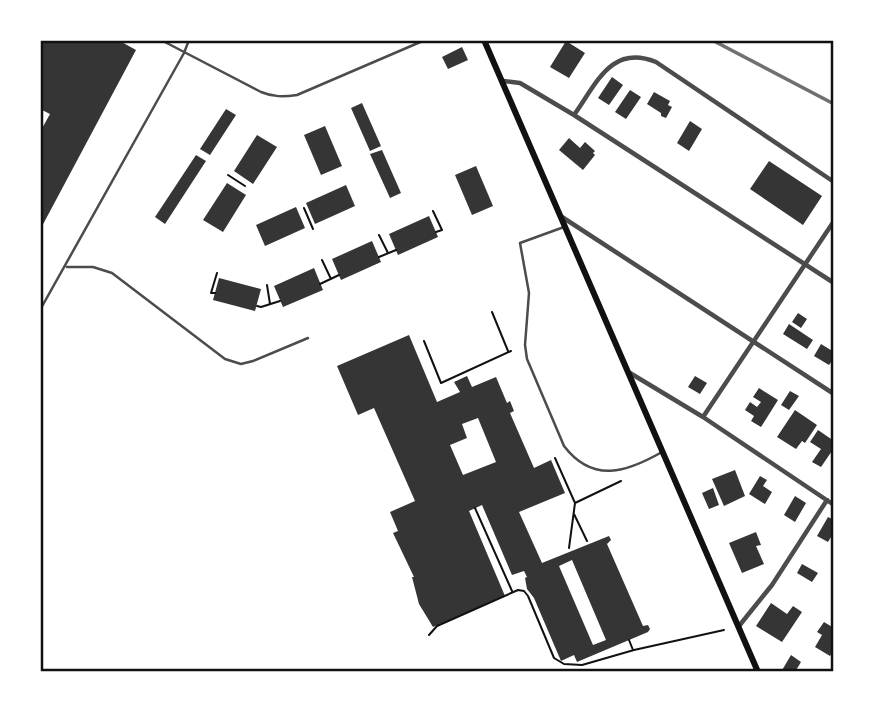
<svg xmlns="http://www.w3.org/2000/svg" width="874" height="712" viewBox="0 0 874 712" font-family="'Golos Text',sans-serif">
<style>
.building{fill:#353535;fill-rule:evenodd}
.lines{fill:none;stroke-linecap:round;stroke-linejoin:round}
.path{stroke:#111;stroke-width:2}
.service{stroke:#4c4c4c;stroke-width:2.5}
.minor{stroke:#4c4c4c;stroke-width:4.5}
.secondary{stroke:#111;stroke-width:6}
.rail{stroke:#707070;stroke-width:3.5}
.neatline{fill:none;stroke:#111;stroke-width:2.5}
</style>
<rect width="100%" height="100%" fill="#fff"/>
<!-- building -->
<path class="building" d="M40,40H118L136,50L40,230V132L50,114L40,109Z
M566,41L585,53L569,78L550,67Z
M462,47L468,60L448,69L442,57Z
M612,77L623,85L609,105L598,98Z
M630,90L641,97L626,119L615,112Z
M654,92L670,101L668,105L672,107L666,118L661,116V113L647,104Z
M362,103L381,146L370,151L351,108Z
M226,109L236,115L210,155L200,149Z
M690,121L702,129L689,151L677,143Z
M325,126L342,166L321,175L304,135Z
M257,135L277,147L253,184L234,171Z
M569,138L580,148L585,142L595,151L593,153L595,155L583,170L559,150Z
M382,150L401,193L390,198L370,154Z
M196,155L206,161L165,224L155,217Z
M769,161L822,196L803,225L750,189Z
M476,166L493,206L472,215L455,175Z
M227,183L246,195L223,232L203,220Z
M346,185L355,206L315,224L306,203Z
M296,207L305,228L265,246L256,225Z
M429,216L438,237L398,255L389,234Z
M372,241L381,262L341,280L332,259Z
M314,268L323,290L283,307L274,286Z
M219,278L261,289L255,311L213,300Z
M798,313L807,319L801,328L792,322Z
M789,324L813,340L807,349L783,334Z
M409,335L437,402L460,392L454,382L467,376L472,387L496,377L507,403L510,401L514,411L510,413L534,468L551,460L565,493L519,512L542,563L609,536L611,540L607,544L643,626L648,625L650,629L648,632L577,662L574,655L561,661L534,598L527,589L525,578L527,577L524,571L512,575L482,505L469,511L505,596L433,627L419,604L412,577H414L393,533L398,531L390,512L415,501L374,408L358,415L337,366ZM478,418L496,462L463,475L450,445L467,438L462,424ZM572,560L606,640L593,645L559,566Z
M821,344L834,352V358L829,365L814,356Z
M695,376L707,383L700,394L688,387Z
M759,388L778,400L761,427L751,421L754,416L745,410L750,402L757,407L761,402L753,397Z
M790,391L799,396L789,410L781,405Z
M795,410L817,425L805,443L802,441L796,449L777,437Z
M818,430L834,441V448L821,467L812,462L821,449L810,442Z
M735,470L745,496L724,506L712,479Z
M760,476L767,480L763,486L772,492L765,504L749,494Z
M713,488L719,505L709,509L702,493Z
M795,496L806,503L795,522L784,515Z
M828,517L834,520V532L828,542L817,536Z
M756,532L761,545L756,546L764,564L742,573L729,543Z
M802,564L818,573L812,582L797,573Z
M771,603L787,614L793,606L802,612L782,642L756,626Z
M824,622L834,628V650L830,656L815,647L822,635L817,632Z
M791,655L801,662L795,672H781Z"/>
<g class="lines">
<!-- path -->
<path class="path" d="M228,175L245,186
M304,208L313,229
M433,211L442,230L436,232
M379,235L388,253
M379,257L396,250
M322,260L331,279
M320,284L339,275
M267,285L270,304
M215,293H211L217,273
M257,306L261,307L280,301
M492,312L508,351
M424,341L441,383L511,351
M555,458L575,503L569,548
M575,503L621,481
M475,508L512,591
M574,514L587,541
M429,635L437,626L518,590L524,591L528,596L554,658L564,664L582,665L634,650L724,630
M629,640L633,650"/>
<!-- service -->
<path class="service" d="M161,40L261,92C273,97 283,97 297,95L425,40
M564,227L520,243L529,293L525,345L527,359L564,446C593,484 627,472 662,452
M67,267H93L112,273L225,359L241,364L253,361L308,338
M40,310L184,53L189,40"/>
<!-- minor -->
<path class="minor" d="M503,81L520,83L574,115L834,283
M574,115C597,83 611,44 656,62L834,182
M562,217L834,394
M630,373L703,417L834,505
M703,417L834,221
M739,626L772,585L827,500"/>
<!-- secondary -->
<path class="secondary" d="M484,40L758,672"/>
<!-- rail -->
<path class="rail" d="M712,40L834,104"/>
</g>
<!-- border -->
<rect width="874" height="712" fill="none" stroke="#ffffff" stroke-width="84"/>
<rect x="42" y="42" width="790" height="628" class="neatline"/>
</svg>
